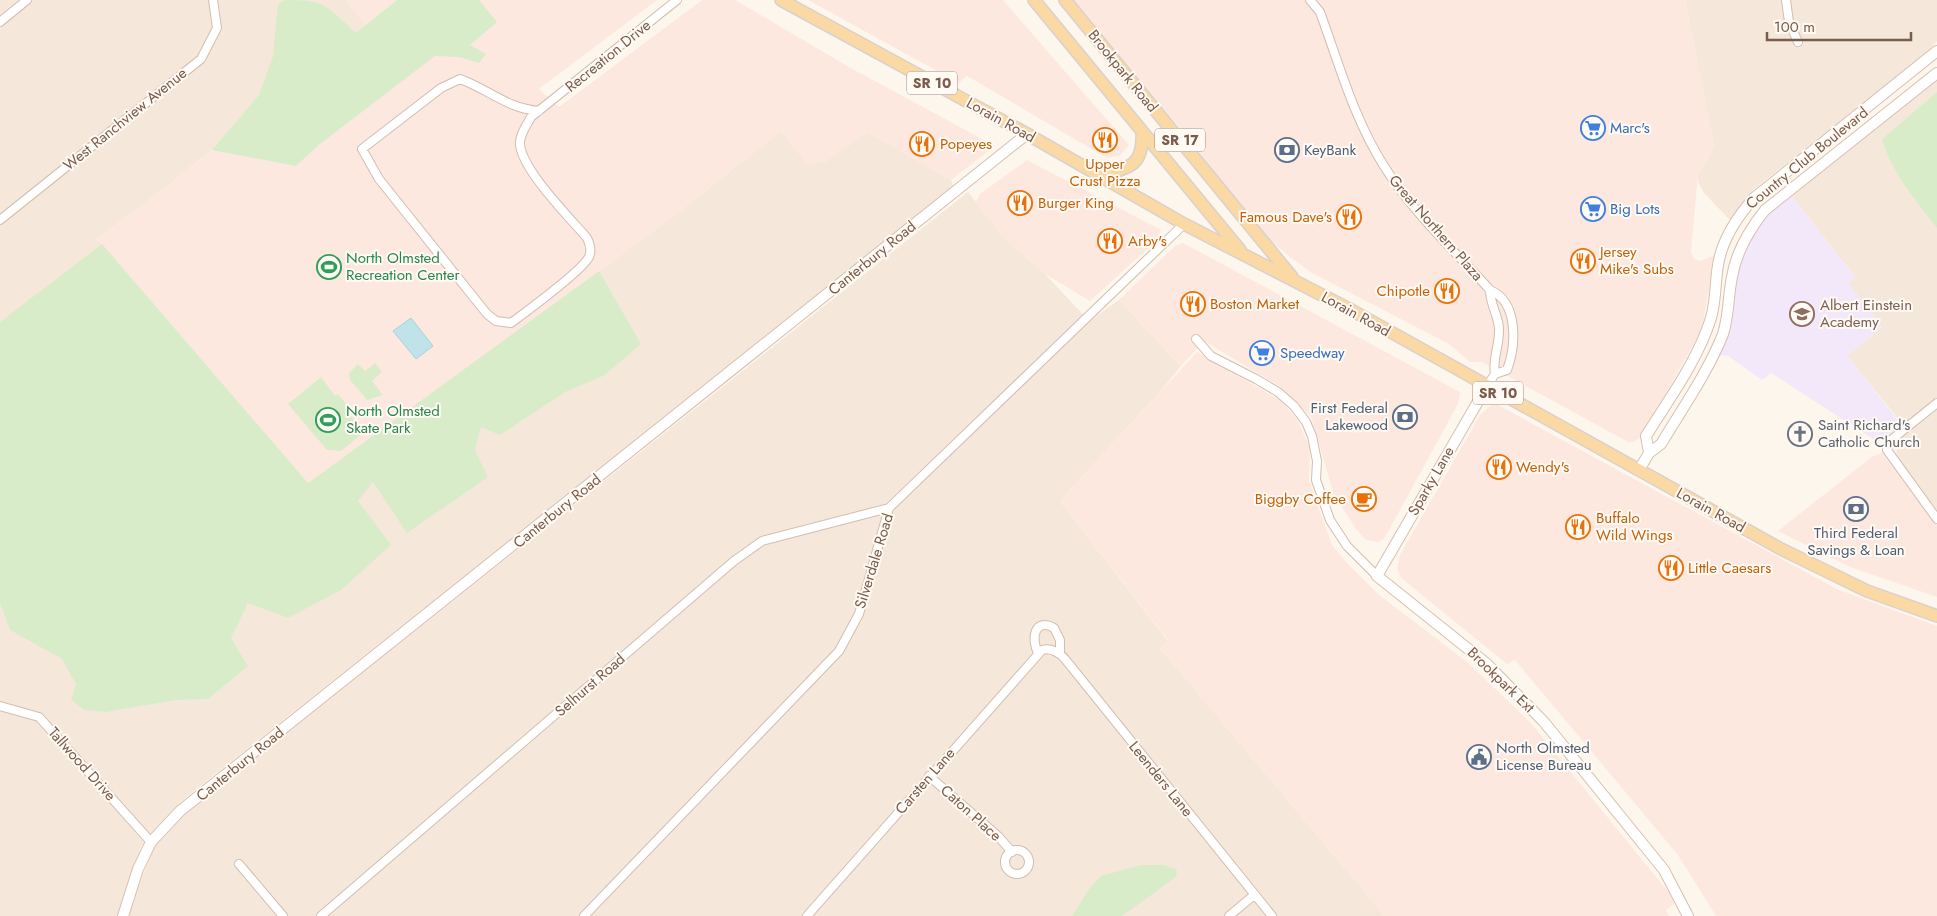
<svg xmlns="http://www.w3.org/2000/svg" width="1937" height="916" viewBox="0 0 1937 916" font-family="Jost,sans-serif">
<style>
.residential{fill:#f5e8da}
.commercial{fill:#fde8e0}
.education{fill:#f3e8fa}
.green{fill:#d8ecc9}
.water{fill:#bfe3e8;stroke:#a5d3da}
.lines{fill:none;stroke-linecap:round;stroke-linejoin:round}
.street-casing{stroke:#d1beb0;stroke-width:10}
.secondary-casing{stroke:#d6c0b0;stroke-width:12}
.primary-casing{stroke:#dad1cd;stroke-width:14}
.street{stroke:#fff;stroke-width:8}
.secondary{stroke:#fff;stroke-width:10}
.primary{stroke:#fbd9a5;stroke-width:11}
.labels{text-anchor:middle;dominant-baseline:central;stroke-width:4;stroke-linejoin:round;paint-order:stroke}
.shield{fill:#fffaf3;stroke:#a28b7f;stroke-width:1}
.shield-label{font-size:14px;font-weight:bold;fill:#7a5c4d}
.street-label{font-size:15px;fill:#7a5c4d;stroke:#fffaf3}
.shop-label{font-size:15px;fill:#366cbe;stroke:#fffaf3;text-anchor:start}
.food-label{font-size:15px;fill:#c56008;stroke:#fffaf3;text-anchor:start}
.service-label{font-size:15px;fill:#4e5e75;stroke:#fffaf3;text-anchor:start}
.leisure-label{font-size:15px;fill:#27864d;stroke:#fffaf3;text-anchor:start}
.education-label{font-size:15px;fill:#785e54;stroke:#fffaf3;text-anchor:start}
.worship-label{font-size:15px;fill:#5b616d;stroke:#fffaf3;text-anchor:start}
</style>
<rect width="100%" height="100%" fill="#fdf6ec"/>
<!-- residential -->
<path class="residential" d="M0,0H346L366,25L160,192L97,239L308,483L659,227L781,131L824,162L868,132L951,180L954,187L179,803L141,847L118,916H0Z
M1685,0H1937V41L1925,55L1906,70L1754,189L1730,220L1704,193L1698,182V175L1714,147Z
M1937,79V510L1896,458L1897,442L1908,431L1847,356L1882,327L1848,283L1855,277L1790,194Z
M968,192L1006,239L1045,274L1089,321L1119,300L1181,366L1160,392L1060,501L1168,641L1160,648L1385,916H127L155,844L188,811Z"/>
<!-- commercial -->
<path class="commercial" d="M346,0H657L539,89L559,107L702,0H735L849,67L995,146L951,180L868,133L824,162L807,164L781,131L659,227L308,483L97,239L160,192L366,26Z
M808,0H1003L1129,145L1120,155L1107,158L967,76L959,83Z
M1069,0H1685L1714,147L1698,175L1691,252L1694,259L1700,261L1715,255L1702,329L1642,436L1634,442H1628L1482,362H1470L1449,344L1312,273L1290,257L1265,236L1235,201L1234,197L1188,137Z
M1027,160L1161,230L1156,241L1090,301L1045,274L1006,239L976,202L980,194Z
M1183,243L1460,392L1458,404L1384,539L1378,542L1366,540L1356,529L1334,495L1311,417L1279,386L1204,341L1181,366L1119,300L1175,246Z
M1197,352L1281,401L1297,419L1310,448L1309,481L1332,545L1347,563L1378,594L1467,662L1530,722L1670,894L1674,904L1666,910L1669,916H1385L1160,648L1168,640L1060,501Z
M1496,404L1837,589L1937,626V916H1716L1678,855L1515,660L1507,664L1401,578L1397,568L1400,555L1480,415L1490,406Z
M1882,453L1937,525V597L1850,567L1778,531L1873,456Z"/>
<!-- education -->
<path class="education" d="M1790,194L1855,277L1848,283L1882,327L1847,356L1902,425L1878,442L1771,373L1762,380L1728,356L1718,355L1731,328L1739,263L1747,243L1775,208Z"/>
<!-- green -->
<path class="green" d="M285,0C327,0 326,6 356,33L397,0H479L497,22L470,45L486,54L479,63L459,57L435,56L320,144L296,166L212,150L259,95L273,56L278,4Z
M1937,92V228C1917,202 1891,172 1882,139Z
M102,244L308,483L599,271L641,344L605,375L565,392L500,435L481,427L475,450L488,477L407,533L373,482L358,501L391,545L341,590L288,618L248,603L231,638L248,666L208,699L176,700L106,712L84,710L71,700L76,684L62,659L10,630L0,603V322Z
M375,363L382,372L372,381L383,395L367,400L350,380L349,373L358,364L365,371Z
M321,377L335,396L338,394L348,406L345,409L364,432L341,451L327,450L288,404Z
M1141,865H1165L1177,870L1176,877L1122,916H1072L1089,889L1101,876Z"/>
<!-- water -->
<path class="water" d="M411,318L433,346L416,359L393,331Z"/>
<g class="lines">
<defs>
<path id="street" d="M1310,0L1320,12C1339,64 1354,119 1384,166C1413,213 1454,250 1490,290C1519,302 1516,346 1507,370L1495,374L1487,386
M1786,0L1789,22L1798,42
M0,22L27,0
M539,111C506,108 490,90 460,79L441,88L362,149L379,179L487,314L496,321L511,323C527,311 582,271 589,257C592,250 590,244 587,238C570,218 523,171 520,145C519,135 527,125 531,117L677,0
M0,220L201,59L217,28L213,0
M1490,290C1490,304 1498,315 1499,328C1500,345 1492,358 1495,374
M1196,339L1211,356L1256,379L1278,392L1294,406L1306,422L1312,436L1317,461L1316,480L1330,520L1347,546L1377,576
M1937,403L1891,440L1887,450L1937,519
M1038,653C1031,639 1034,617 1054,628L1060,640V653
M0,706L39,717L151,842
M929,776L998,836L1012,852
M1005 862a12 12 0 1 1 24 0a12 12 0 1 1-24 0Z
M239,864L283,916
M321,916L734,561L762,541L889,508
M584,916L839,651L859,614L889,508L1184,224
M807,916L1042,650C1050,647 1060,653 1065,659L1272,916
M1229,916L1254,895"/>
<path id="secondary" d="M1487,386L1377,576L1487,664L1544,722L1664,870L1688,916
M1649,453L1646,436C1669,399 1698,360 1711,318C1716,301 1715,283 1718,265C1722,240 1737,217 1754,198L1937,51
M1639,470L1649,453L1661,444C1682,409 1708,372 1723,334C1729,316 1728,296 1732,277C1736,252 1749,230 1765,210L1937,73
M123,916L138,869L151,842L180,811L1027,134"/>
<path id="primary" d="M781,0L1027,134L1184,224L1353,311L1781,549L1867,591L1937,616
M1034,0L1240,250
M1065,0L1292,277
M1099,175C1129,168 1144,167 1142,131"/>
</defs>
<!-- street casing -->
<use href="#street" class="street-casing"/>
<!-- secondary casing -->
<use href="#secondary" class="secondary-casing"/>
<!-- primary casing -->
<use href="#primary" class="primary-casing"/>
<!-- street -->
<use href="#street" class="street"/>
<!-- secondary -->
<use href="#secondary" class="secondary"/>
<!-- primary -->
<use href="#primary" class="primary"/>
</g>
<!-- icons -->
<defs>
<symbol id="supermarket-ring" viewBox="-11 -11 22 22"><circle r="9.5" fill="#fffaf3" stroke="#3f7fe0" stroke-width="1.5"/><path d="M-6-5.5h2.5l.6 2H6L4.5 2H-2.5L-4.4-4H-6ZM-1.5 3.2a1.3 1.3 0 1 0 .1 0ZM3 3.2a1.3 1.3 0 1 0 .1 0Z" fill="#3f7fe0"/></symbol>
<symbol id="restaurant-ring" viewBox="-11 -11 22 22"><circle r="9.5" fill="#fffaf3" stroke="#e8710a" stroke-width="1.5"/><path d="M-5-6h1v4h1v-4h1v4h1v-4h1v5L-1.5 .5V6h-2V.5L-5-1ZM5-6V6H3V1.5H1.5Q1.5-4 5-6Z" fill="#e8710a"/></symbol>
<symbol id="bank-ring" viewBox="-11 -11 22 22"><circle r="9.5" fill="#fffaf3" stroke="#5c6f8a" stroke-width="1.5"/><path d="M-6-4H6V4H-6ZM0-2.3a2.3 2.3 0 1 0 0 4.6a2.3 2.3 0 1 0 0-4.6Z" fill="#5c6f8a"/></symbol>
<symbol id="stadium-ring" viewBox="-11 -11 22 22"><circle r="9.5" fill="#fffaf3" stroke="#2e9e5b" stroke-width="1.5"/><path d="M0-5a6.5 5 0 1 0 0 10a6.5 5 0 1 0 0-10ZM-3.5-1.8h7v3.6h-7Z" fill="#2e9e5b"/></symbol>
<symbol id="school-ring" viewBox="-11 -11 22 22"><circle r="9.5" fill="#fffaf3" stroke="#8d6e63" stroke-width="1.5"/><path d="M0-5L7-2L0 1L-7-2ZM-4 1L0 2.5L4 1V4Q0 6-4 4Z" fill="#8d6e63"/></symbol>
<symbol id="church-ring" viewBox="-11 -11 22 22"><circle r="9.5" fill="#fffaf3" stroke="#6b7280" stroke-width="1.5"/><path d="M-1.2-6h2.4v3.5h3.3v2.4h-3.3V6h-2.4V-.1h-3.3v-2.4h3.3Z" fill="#6b7280"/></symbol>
<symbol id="cafe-ring" viewBox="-11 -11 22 22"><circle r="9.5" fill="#fffaf3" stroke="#e8710a" stroke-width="1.5"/><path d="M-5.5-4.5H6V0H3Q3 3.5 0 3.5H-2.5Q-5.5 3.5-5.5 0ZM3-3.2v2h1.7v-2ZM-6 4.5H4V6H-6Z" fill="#e8710a"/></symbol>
<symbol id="civic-ring" viewBox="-11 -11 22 22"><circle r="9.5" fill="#fffaf3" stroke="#5c6f8a" stroke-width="1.5"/><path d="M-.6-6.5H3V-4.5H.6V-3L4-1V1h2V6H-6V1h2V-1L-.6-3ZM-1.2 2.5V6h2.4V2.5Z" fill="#5c6f8a"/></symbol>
</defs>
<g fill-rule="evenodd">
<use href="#supermarket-ring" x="1579" y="114" width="28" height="28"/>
<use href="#restaurant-ring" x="1091" y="126" width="28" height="28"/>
<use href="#restaurant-ring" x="908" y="130" width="28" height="28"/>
<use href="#bank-ring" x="1273" y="136" width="28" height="28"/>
<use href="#restaurant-ring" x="1006" y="189" width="28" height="28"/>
<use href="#supermarket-ring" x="1579" y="195" width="28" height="28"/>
<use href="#restaurant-ring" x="1335" y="203" width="28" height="28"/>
<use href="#restaurant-ring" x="1096" y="227" width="28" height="28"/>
<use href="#restaurant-ring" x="1569" y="247" width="28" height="28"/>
<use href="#stadium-ring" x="315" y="253" width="28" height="28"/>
<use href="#restaurant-ring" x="1433" y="277" width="28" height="28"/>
<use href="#restaurant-ring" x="1179" y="290" width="28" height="28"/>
<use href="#school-ring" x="1788" y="300" width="28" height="28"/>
<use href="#supermarket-ring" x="1248" y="339" width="28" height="28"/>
<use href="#bank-ring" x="1391" y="403" width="28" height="28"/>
<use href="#stadium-ring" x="314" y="406" width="28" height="28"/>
<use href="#church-ring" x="1786" y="420" width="28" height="28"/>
<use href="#restaurant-ring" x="1485" y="453" width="28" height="28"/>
<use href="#cafe-ring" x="1350" y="485" width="28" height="28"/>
<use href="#bank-ring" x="1842" y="495" width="28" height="28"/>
<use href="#restaurant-ring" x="1564" y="513" width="28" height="28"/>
<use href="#restaurant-ring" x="1657" y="554" width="28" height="28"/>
<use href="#civic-ring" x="1465" y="743" width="28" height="28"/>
</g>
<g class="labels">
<!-- shield labels -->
<g class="shield">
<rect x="907" y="71.5" width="50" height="23" rx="4"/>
<rect x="1155" y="128.5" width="50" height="23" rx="4"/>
<rect x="1473" y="381.5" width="50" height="23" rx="4"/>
</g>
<g class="shield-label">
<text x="932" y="83">SR 10</text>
<text x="1180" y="140">SR 17</text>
<text x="1498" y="393">SR 10</text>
</g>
<!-- street labels -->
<g class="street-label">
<text transform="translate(608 56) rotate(-39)">Recreation Drive</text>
<text transform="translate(1123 71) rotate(51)">Brookpark Road</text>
<text transform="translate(125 119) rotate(-39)">West Ranchview Avenue</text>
<text transform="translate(1001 120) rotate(29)">Lorain Road</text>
<text transform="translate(1807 158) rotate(-39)">Country Club Boulevard</text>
<text transform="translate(1436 228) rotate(49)">Great Northern Plaza</text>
<text transform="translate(872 258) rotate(-39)">Canterbury Road</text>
<text transform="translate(1356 314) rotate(29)">Lorain Road</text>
<text transform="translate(1431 481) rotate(-60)">Sparky Lane</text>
<text transform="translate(1711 510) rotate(29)">Lorain Road</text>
<text transform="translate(557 511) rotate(-39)">Canterbury Road</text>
<text transform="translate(874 561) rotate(-73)">Silverdale Road</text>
<text transform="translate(1501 680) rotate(44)">Brookpark Ext</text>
<text transform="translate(590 685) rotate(-41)">Selhurst Road</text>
<text transform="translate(82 764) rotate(48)">Tallwood Drive</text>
<text transform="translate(240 764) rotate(-39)">Canterbury Road</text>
<text transform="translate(1161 779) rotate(51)">Leenders Lane</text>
<text transform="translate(925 781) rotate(-49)">Carsten Lane</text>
<text transform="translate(971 813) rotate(42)">Caton Place</text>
</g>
<!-- shop labels -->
<g class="shop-label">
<text x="1610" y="128">Marc's</text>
<text x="1610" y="209">Big Lots</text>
<text x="1280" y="353">Speedway</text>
</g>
<!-- food labels -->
<g class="food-label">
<text x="940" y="144">Popeyes</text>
<text x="1105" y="164" text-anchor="middle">Upper<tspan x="1105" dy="17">Crust Pizza</tspan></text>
<text x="1038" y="203">Burger King</text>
<text x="1332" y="217" text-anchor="end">Famous Dave's</text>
<text x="1128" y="241">Arby's</text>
<text x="1600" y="252">Jersey<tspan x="1600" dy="17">Mike's Subs</tspan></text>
<text x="1430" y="291" text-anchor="end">Chipotle</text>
<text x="1210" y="304">Boston Market</text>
<text x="1516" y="467">Wendy's</text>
<text x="1346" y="499" text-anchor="end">Biggby Coffee</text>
<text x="1596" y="518">Buffalo<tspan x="1596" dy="17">Wild Wings</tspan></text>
<text x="1688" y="568">Little Caesars</text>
</g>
<!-- service labels -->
<g class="service-label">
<text x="1304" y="150">KeyBank</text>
<text x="1388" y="408" text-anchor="end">First Federal<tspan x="1388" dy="17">Lakewood</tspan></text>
<text x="1856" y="533" text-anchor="middle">Third Federal<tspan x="1856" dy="17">Savings &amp; Loan</tspan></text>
<text x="1496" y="748">North Olmsted<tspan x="1496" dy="17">License Bureau</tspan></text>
</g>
<!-- leisure labels -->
<g class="leisure-label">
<text x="346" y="258">North Olmsted<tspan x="346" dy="17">Recreation Center</tspan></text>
<text x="346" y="411">North Olmsted<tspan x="346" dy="17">Skate Park</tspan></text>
</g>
<!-- education labels -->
<g class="education-label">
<text x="1820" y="305">Albert Einstein<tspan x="1820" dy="17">Academy</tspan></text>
</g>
<!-- worship labels -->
<g class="worship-label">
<text x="1818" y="425">Saint Richard's<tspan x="1818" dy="17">Catholic Church</tspan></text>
</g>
</g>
<!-- scale -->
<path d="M1767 32v8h144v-8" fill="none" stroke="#7a5c4d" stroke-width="2.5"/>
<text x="1774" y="32" font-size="15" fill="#7a5c4d" stroke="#fffaf3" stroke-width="4" paint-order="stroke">100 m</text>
</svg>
